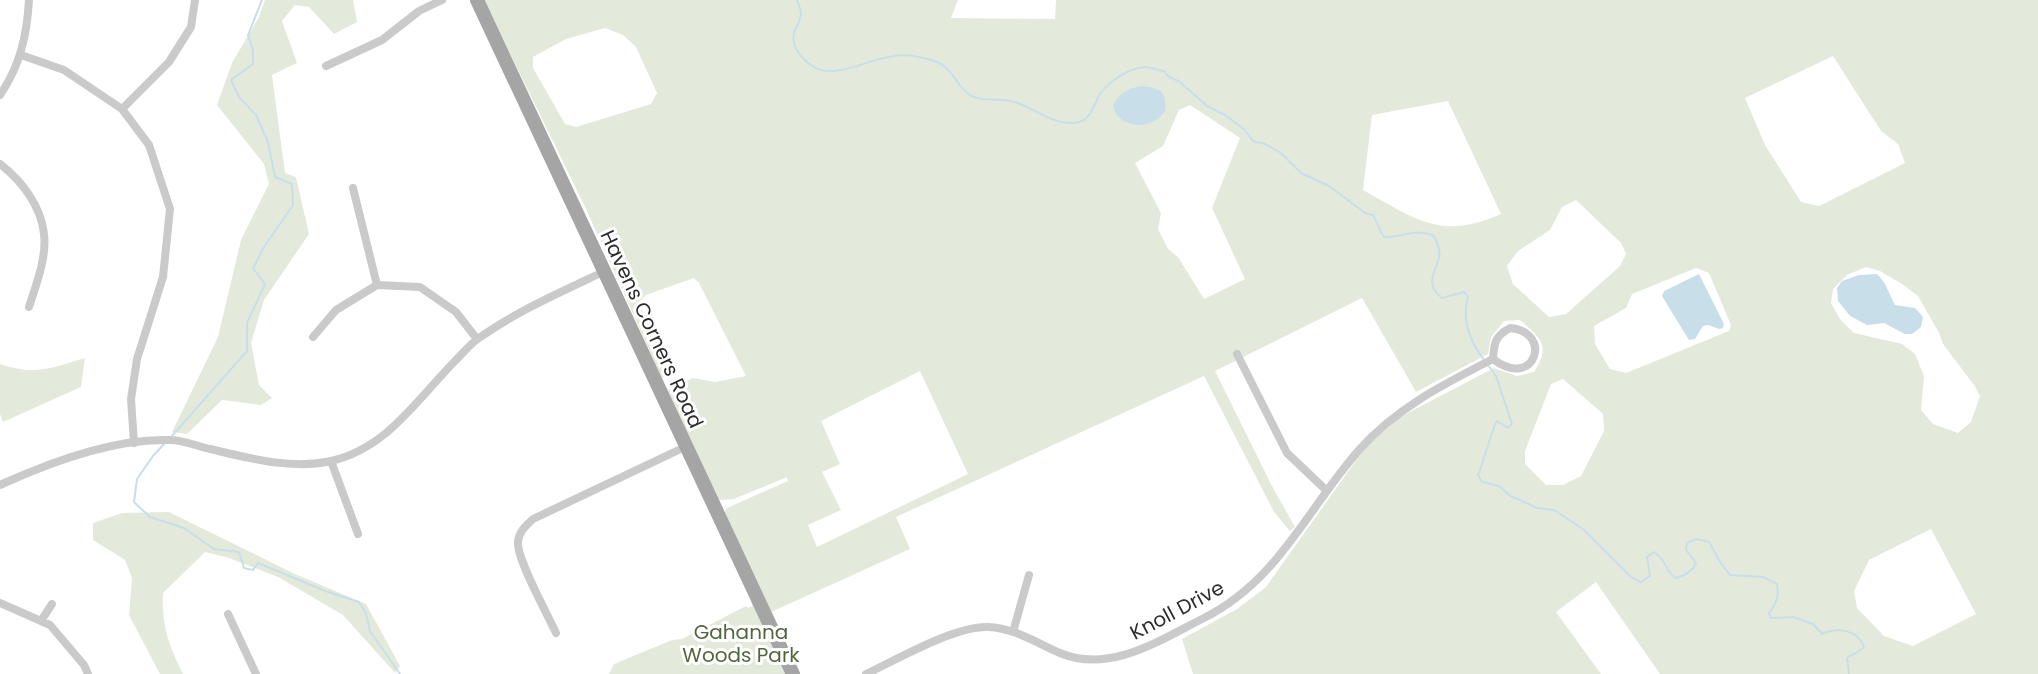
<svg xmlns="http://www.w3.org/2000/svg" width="2038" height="674" viewBox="0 0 2038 674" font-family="Poppins,sans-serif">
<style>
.green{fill:#e4eadb;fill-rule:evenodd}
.water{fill:#c8dee9}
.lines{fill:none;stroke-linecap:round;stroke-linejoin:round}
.stream{stroke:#c8dee9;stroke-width:2}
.minor{stroke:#cacaca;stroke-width:8}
.primary{stroke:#a5a5a5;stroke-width:14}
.labels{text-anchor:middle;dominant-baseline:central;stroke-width:6;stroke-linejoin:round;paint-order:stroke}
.street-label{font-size:20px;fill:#2d2d2d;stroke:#fff}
.park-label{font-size:20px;fill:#53653e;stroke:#fff}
</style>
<rect width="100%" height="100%" fill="#fff"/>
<!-- green -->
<path class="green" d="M265,0H353L357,22L334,34L309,7L295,5L282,21L297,63L272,75L285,173L296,177L309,234L264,300L251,343L259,385L272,398L261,405L222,400L187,434L172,432L218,337L241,240L269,184L264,164L217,105L232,63L259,17Z
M484,0H958L951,18L1055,19L1056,0H2038V674H1660L1596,582L1556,612L1601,674H1193L1182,639L1237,609L1266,587L1359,456L1377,437L1402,416L1494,368L1517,376L1534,372C1551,346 1541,338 1520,320L1504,321L1491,337L1488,354L1416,392L1362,298L1215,371L1272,486L1295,527L1290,531L1274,512L1204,376L896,517L910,549L769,613L724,513L727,508L788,481L787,477L734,499L718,500L668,390L693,378L715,382L746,376L699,283L694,278L646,295L639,303L670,374L662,378L586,209ZM605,28L623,35L636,47L657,93L651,104L576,127L565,124L533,68V57L566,39ZM1833,56L1881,131L1898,144L1905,163L1819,206L1801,202L1765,145L1745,98ZM1448,101L1501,214C1440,241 1416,219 1363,190L1372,115ZM1190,105L1240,138L1212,208L1245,279L1204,299L1178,257L1168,249L1158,229L1161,213L1135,163L1163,146L1179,110ZM1576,200L1621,243L1626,254L1620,266L1566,314L1549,317L1513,284L1507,266L1518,251L1550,230L1562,207ZM1866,267L1880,271L1902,284L1918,296L1939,333L1943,344L1974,385L1980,396L1971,422L1958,433L1933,424L1921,410L1924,376L1915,354L1902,344L1854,333L1840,319L1831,303L1833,289L1847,275ZM1696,268L1709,273L1731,325L1729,331L1626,373L1610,369L1595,344L1594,326L1626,308L1632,294ZM920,371L968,474L817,547L808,525L841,510L822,472L840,464L821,421ZM1563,379L1603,414L1604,431L1581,476L1563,485H1546L1525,464V451L1551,384ZM1931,529L1976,614L1913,646L1884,636L1857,608L1854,591L1869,560Z
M85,358L81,387L3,422L0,414V364C35,376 51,368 85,358Z
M169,512L295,574L366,604L400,666L395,673L343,615L278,577L229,558L205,552L163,593C161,624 169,646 183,674H160L129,615L132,578L125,560L93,540V523L122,513Z
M754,601L789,674H609L614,664L672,640L682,639L746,606L748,608L752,606Z"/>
<!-- water -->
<path class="water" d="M1141,86C1152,87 1165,88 1165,102C1166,107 1166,111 1162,115C1148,131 1117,127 1113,106C1117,94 1129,88 1141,86Z
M1699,274L1724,324L1723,328L1719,329L1708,325L1703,326L1695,339L1689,340L1662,296L1664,291Z
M1877,274C1887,283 1888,293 1895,305L1915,308L1923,317L1921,327L1912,334H1905L1884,323L1867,325L1850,316L1838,301L1837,288L1842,281L1859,275Z"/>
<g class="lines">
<!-- stream -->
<path class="stream" d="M797,0C798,4 801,9 801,13C801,20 798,24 795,30C789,45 802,60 814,67C835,80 871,58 894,56C906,54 922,57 934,61C952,66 956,86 970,95C982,103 1001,97 1015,102C1034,108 1057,128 1079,122C1092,118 1094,104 1100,94C1109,81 1131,67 1146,67C1152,68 1159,70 1164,71L1168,76L1180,82L1207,106L1225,115L1244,129L1253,141L1265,144L1281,153L1301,173L1329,186L1365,213L1373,215C1378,223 1378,229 1384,237C1403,238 1411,228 1433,235C1437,243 1441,250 1439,258C1434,274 1425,285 1442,298L1464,292L1468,297C1461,321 1470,342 1485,361
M1488,365L1496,376L1512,424L1508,428L1497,421C1493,425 1483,464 1478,475L1482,482L1499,486L1509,495L1537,508L1554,510L1583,529L1631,577L1641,582L1650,576L1647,557L1654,552C1669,562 1664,571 1676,578C1685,576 1692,572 1696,563L1686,550L1687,543L1697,539L1709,542L1720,562L1730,575L1763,577L1777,584C1779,596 1777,603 1769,613L1771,618L1793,617L1813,624L1822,634C1836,627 1858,629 1864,647C1861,651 1852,654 1847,658L1849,674
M171,437L247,351V323L265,284L253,268L264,247L293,205L292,184L275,177L268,142L256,115L239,97L231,80L253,64V50L248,35L262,0
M165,443L153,456L137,479L134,502L150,517L184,528L214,549L239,552L244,568L253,570L258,563L328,592L359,602L366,613L370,631L400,674"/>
<!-- minor -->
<path class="minor" d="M21,55L64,70L122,109L149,145L170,209L163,277L137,359L131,399L134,443
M326,66L382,40L419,11L442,0
M0,95C20,66 27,35 29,0
M122,109L169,62L191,27L195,0
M0,164C22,181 41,206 44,234C47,257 36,285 29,307
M353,188L377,285
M1510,328C1554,332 1535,391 1493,359C1494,343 1495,336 1510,328Z
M313,337L336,310L377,285L420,287L456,312L477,339
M1237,354L1287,453L1327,491
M331,461L358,534
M0,485C50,462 114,438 170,440C183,440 197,446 210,449C248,458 292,470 331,461C388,448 418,398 456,360C463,353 470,344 479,338C517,311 561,292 603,272
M0,603L50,625L84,665L88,674
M228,614L256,674
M41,621L52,604
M1013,632L1029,575
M556,633C548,615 516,558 518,542C519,531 526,526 533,519L685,447
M866,674C898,659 954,626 988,627C1014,628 1037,643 1060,653C1110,674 1160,640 1204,618C1279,580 1307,509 1359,450C1396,408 1444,384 1493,359"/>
<!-- primary -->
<path class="primary" d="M477,0L793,674"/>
</g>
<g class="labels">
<!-- street labels -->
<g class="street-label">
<text transform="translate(652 329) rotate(65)">Havens Corners Road</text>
<text transform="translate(1177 610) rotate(-28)">Knoll Drive</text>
</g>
<!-- park labels -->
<g class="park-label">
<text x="741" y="632">Gahanna<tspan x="741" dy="23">Woods Park</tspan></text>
</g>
</g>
</svg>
